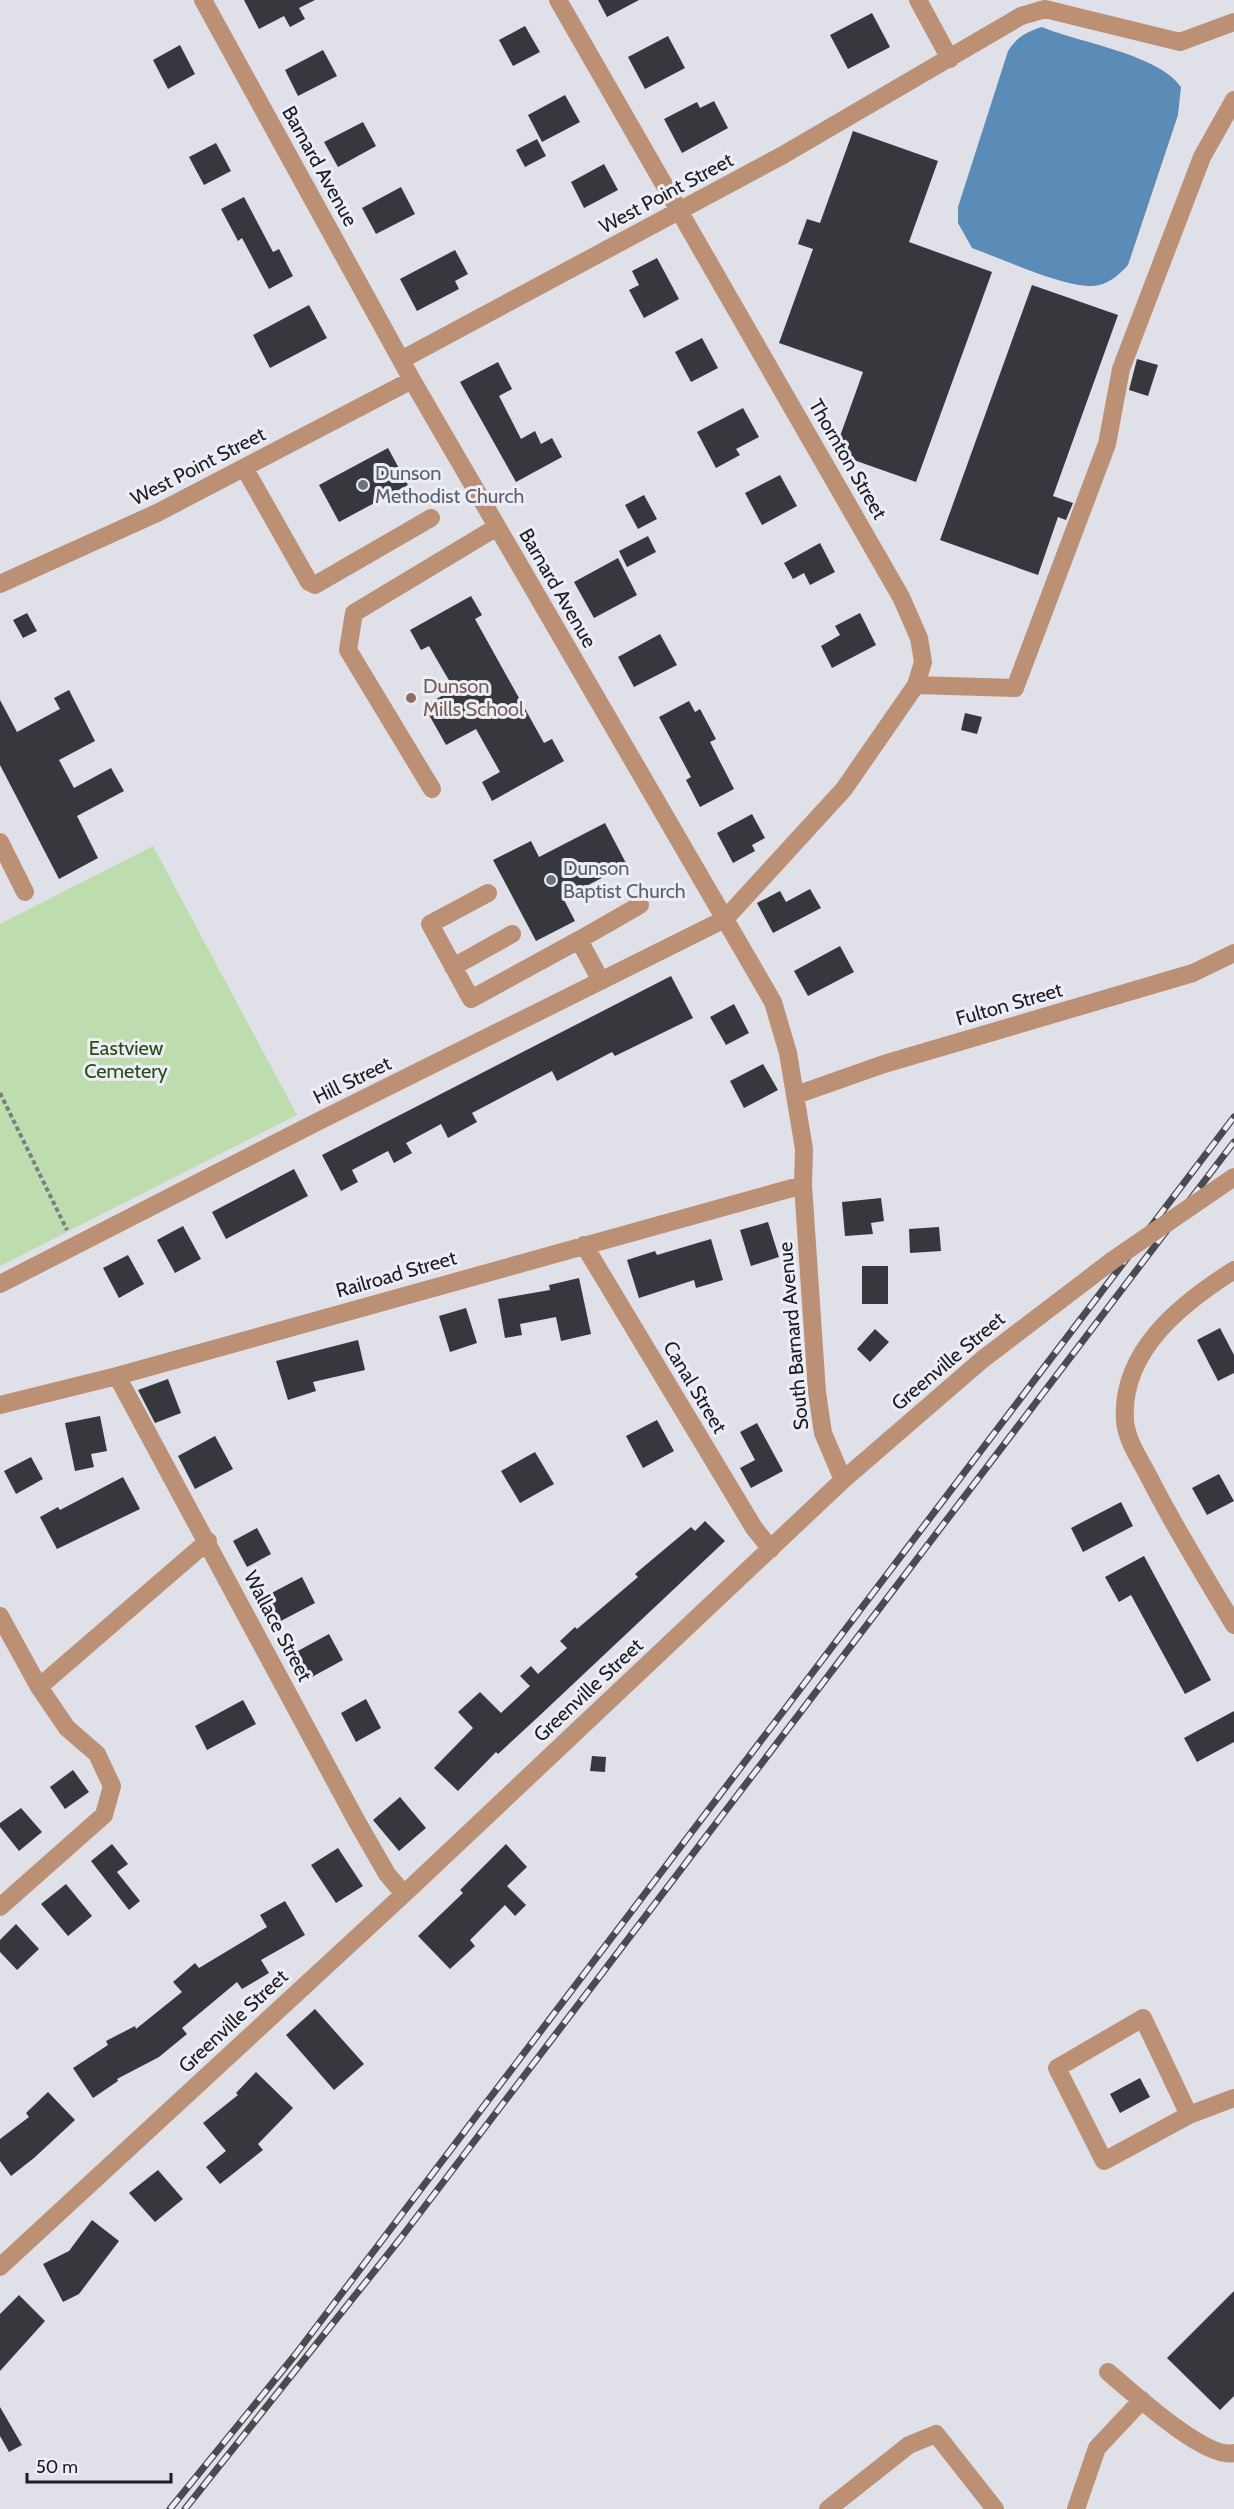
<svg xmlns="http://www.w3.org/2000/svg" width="1234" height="2509" viewBox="0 0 1234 2509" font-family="Cabin,sans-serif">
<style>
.green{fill:#bdddae}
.water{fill:#5b8cb8}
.building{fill:#37373e}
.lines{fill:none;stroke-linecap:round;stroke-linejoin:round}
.path{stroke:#7d7d83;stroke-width:4;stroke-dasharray:4.5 3;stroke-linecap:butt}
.minor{stroke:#bc9075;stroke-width:18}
.rail-casing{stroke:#4b4b4f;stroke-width:7}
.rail{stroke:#ededf6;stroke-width:4.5;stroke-dasharray:14;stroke-linecap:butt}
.minor-bridge{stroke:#bc9075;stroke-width:18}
.worship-dot{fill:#6b7280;stroke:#ededf6;stroke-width:2}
.education-dot{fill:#8d6e63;stroke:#ededf6;stroke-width:2}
.labels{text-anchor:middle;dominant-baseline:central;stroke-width:6;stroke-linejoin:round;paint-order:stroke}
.street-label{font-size:20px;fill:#1d1d20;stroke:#ededf6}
.worship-label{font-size:20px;fill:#5b616d;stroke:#ededf6;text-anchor:start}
.education-label{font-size:20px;fill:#785e54;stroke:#ededf6;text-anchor:start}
.park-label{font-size:20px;fill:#294c15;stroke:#ededf6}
</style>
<rect width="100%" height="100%" fill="#e0e0e9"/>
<!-- green -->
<path class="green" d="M153,846L297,1115L0,1266V924Z"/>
<!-- water -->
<path class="water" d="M1042,27C1080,43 1158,54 1181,87L1178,115L1128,265C1119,275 1108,285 1093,286C1065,288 1000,258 972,248L958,223V207L1008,51C1017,37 1026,32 1042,27Z"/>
<!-- building -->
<path class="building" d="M244,0H315L299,8L305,19L290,27L284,16L259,29Z
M598,0H639L607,17Z
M872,13L890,47L848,69L830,35Z
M525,26L540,52L513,66L499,40Z
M668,36L685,68L645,89L628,57Z
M180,45L195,74L168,89L153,60Z
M323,50L337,76L298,96L285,70Z
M565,95L580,122L542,142L528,115Z
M714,101L728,128L682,153L664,119L697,102L700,108Z
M363,122L376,146L338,167L324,142Z
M853,131L938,161L909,242L992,272L916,482L834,453L863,372L779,343L813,249L798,244L807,219L820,223Z
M537,139L546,156L525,167L516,150Z
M216,143L231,171L204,185L189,157Z
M604,164L618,190L584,208L571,182Z
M401,187L415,214L376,234L362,208Z
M244,197L273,252L279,249L293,276L269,289L242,238L238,241L221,209Z
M455,250L468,274L455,281L459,289L417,311L400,279Z
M657,258L679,299L644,318L629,290L639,285L632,271Z
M1032,285L1118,315L1053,496L1073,503L1066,520L1058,517L1038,575L940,540Z
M309,305L327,338L270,368L253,335Z
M702,338L718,368L691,382L675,352Z
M1137,359L1158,365L1148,396L1129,390Z
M498,362L512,389L499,396L521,439L535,431L541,444L552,438L562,457L516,482L460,382Z
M743,408L759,437L736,449L740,455L716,468L697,432Z
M388,448L408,485L339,522L319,485Z
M780,475L797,506L762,525L745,493Z
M644,495L657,519L638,529L625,505Z
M648,536L656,552L627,567L619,551Z
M820,543L835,572L810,585L804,573L793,579L784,563Z
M618,558L637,595L594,618L574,582Z
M471,596L482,615L475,619L544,743L552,739L564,761L492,801L482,782L500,772L476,729L446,745L424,706L454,689L429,646L421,650L410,630Z
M27,613L37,631L23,638L13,620Z
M860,613L876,645L832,668L821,646L840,635L835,626Z
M660,634L677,665L634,687L618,657Z
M69,690L95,741L59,760L74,788L111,768L124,791L77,816L98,858L59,879L0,765V700L17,732L60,709L54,698Z
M689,701L695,712L700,709L716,739L710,742L734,789L700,807L686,780L691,777L659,717Z
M965,713L982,717L977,734L961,730Z
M752,814L765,838L752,845L755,851L733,863L717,833Z
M605,823L627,865L563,898L575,921L536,941L493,860L531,841L539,857Z
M810,889L821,908L773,933L757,903L780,891L786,902Z
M840,946L854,972L808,996L794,971Z
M671,976L693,1018L615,1056L612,1052L557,1081L552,1071L472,1113L477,1122L448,1138L441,1124L406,1143L412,1153L394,1163L388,1151L352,1170L358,1182L341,1191L322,1155Z
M734,1004L749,1033L726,1045L710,1017Z
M763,1064L778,1090L744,1108L730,1081Z
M294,1169L308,1196L226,1239L212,1212Z
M881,1198L884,1221L871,1223L873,1234L845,1236L842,1202Z
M768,1222L779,1257L751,1266L740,1230Z
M183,1226L201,1259L175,1273L157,1240Z
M939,1227L941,1251L910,1253L909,1229Z
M711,1239L723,1280L696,1288L694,1280L639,1298L627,1260L655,1251L657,1255Z
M128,1255L144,1284L119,1298L103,1268Z
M862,1266H888V1304H862Z
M579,1278L591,1334L561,1341L556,1317L520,1324L522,1335L505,1338L498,1299L550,1290L549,1285Z
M466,1308L477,1343L450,1352L439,1316Z
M1220,1328L1234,1355V1373L1218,1381L1197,1340Z
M875,1329L889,1342L870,1362L857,1349Z
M358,1340L365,1370L313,1382L316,1391L288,1400L276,1361Z
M168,1379L181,1413L155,1423L138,1390Z
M100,1416L107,1451L91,1454L94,1467L75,1471L65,1423Z
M657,1420L674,1451L643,1468L626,1436Z
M757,1423L783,1471L751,1488L740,1468L755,1460L740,1432Z
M215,1436L233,1469L195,1489L178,1456Z
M535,1452L554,1484L520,1503L501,1471Z
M31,1457L43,1479L16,1494L4,1471Z
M1219,1474L1234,1501L1207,1515L1192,1488Z
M123,1477L140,1509L57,1549L40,1517L58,1507L60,1510Z
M1121,1502L1133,1526L1083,1552L1071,1528Z
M705,1521L725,1541L537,1718L498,1754L496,1752L458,1791L434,1768L473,1728L458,1712L480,1692L501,1713L530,1686L520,1676L531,1666L538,1674L567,1648L560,1641L575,1627L577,1629L638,1577L635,1574L691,1527L695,1531Z
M257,1528L271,1554L247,1567L233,1541Z
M1144,1556L1211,1680L1185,1694L1131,1595L1119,1602L1105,1577Z
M302,1577L315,1603L277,1623L264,1597Z
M329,1634L343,1660L310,1678L296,1652Z
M366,1699L381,1728L356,1742L341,1713Z
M243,1700L256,1724L207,1750L195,1726Z
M1234,1711V1742L1197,1762L1184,1738Z
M592,1756L606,1757L605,1772L590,1771Z
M73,1770L89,1792L65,1809L50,1787Z
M400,1797L426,1828L399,1851L373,1820Z
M21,1808L42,1832L19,1851L0,1827V1823Z
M112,1844L128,1864L117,1872L140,1901L129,1910L91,1861Z
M506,1844L527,1867L507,1886L526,1905L515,1916L505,1905L470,1940L475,1946L450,1969L418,1936L463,1893L460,1890Z
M338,1848L363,1886L336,1903L311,1865Z
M66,1884L92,1916L68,1936L41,1904Z
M285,1901L305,1935L261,1960L269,1973L242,1989L237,1982L182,2028L187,2034L159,2057L117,2079L118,2081L93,2098L73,2068L108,2045L106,2041L135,2026L136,2029L182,1992L173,1982L195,1963L199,1968L267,1927L260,1915Z
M16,1924L39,1949L17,1970L0,1952V1940Z
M315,2009L364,2064L334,2090L286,2035Z
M256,2072L293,2108L258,2144L263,2150L220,2184L206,2167L226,2151L203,2123L238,2095L236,2093Z
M1140,2078L1150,2097L1120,2113L1110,2094Z
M48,2092L75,2120L34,2158L11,2176L0,2161V2139L29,2117L26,2113Z
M158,2170L183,2199L155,2222L129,2193Z
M92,2220L119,2241L79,2294L63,2302L43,2264L69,2251Z
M1234,2291V2396L1220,2410L1167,2358Z
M19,2295L45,2321L0,2371V2314Z
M0,2407L22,2445L9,2452L0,2436Z"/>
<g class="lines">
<!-- path -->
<path class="path" d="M0,1093L67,1230"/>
<!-- minor -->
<path class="minor" d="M203,0L412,380L773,1002L788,1053L804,1149L803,1185L817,1392L823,1433L843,1480
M918,0L950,59
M401,360L783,155L1021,16L1045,9L1180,42L1234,22
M245,469L309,582L315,585L431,518
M0,584L157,513L412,380
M916,685L1015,688L1107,444L1121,369L1202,157L1234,100
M432,789L348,650L354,613L497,527
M0,842L25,892
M488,893L430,924L471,999L579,940
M453,967L512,934
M601,981L579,940L640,905
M796,1095L884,1064L1193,973L1234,953
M584,1245L754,1528L771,1549
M1234,1270C1182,1303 1120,1351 1125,1421C1127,1441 1139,1458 1148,1475C1174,1527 1205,1576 1234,1625
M0,1284L317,1122L725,919L844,789L916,685L923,662L919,638L901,597L558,0
M117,1376L356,1820L387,1874L404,1894
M0,1405L117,1376L803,1185
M0,1616L39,1687L67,1728L97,1754L112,1786L104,1815L0,1907
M39,1687L208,1541
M1189,2115L1143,2018L1057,2068L1104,2161L1189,2115L1234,2098
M0,2267L404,1894L843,1480L983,1359
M1108,2372C1131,2391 1205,2460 1234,2453
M828,2509L909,2445L936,2434L995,2509
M1076,2509L1097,2448L1142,2400"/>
<defs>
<path id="rail" d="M170,2509L295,2355L1234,1117
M185,2509L400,2239L1234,1142"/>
</defs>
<!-- rail casing -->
<use href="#rail" class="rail-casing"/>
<!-- rail -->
<use href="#rail" class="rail"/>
<!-- minor-bridge -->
<path class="minor-bridge" d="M983,1359L1113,1260L1234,1177"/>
</g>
<!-- markers -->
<g class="worship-dot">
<circle cx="363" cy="485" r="6"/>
<circle cx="551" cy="880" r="6"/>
</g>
<circle class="education-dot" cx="411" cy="698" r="6"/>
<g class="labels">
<!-- street labels -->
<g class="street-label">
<text transform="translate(320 166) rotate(61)">Barnard Avenue</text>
<text transform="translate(666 193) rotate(-28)">West Point Street</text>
<text transform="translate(848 459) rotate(60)">Thornton Street</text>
<text transform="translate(198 466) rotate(-27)">West Point Street</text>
<text transform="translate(558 588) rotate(60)">Barnard Avenue</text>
<text transform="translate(1009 1004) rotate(-16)">Fulton Street</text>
<text transform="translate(352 1080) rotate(-26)">Hill Street</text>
<text transform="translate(396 1274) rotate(-16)">Railroad Street</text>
<text transform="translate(793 1336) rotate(-95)">South Barnard Avenue</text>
<text transform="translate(948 1361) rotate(-40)">Greenville Street</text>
<text transform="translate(695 1387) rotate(59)">Canal Street</text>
<text transform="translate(278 1626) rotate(62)">Wallace Street</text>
<text transform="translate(588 1690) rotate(-43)">Greenville Street</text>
<text transform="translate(233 2021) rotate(-43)">Greenville Street</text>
</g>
<!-- worship labels -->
<g class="worship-label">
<text x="375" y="473">Dunson<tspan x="375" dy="23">Methodist Church</tspan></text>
<text x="563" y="868">Dunson<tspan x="563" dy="23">Baptist Church</tspan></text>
</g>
<!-- education labels -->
<g class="education-label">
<text x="423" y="686">Dunson<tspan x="423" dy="23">Mills School</tspan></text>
</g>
<!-- park labels -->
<g class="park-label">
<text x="126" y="1048">Eastview<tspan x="126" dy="23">Cemetery</tspan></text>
</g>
</g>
<!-- scale -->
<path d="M27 2473v9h144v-9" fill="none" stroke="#1d1d20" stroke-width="3"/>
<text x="36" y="2473" font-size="18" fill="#1d1d20" stroke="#ededf6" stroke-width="4.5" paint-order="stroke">50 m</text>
</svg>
